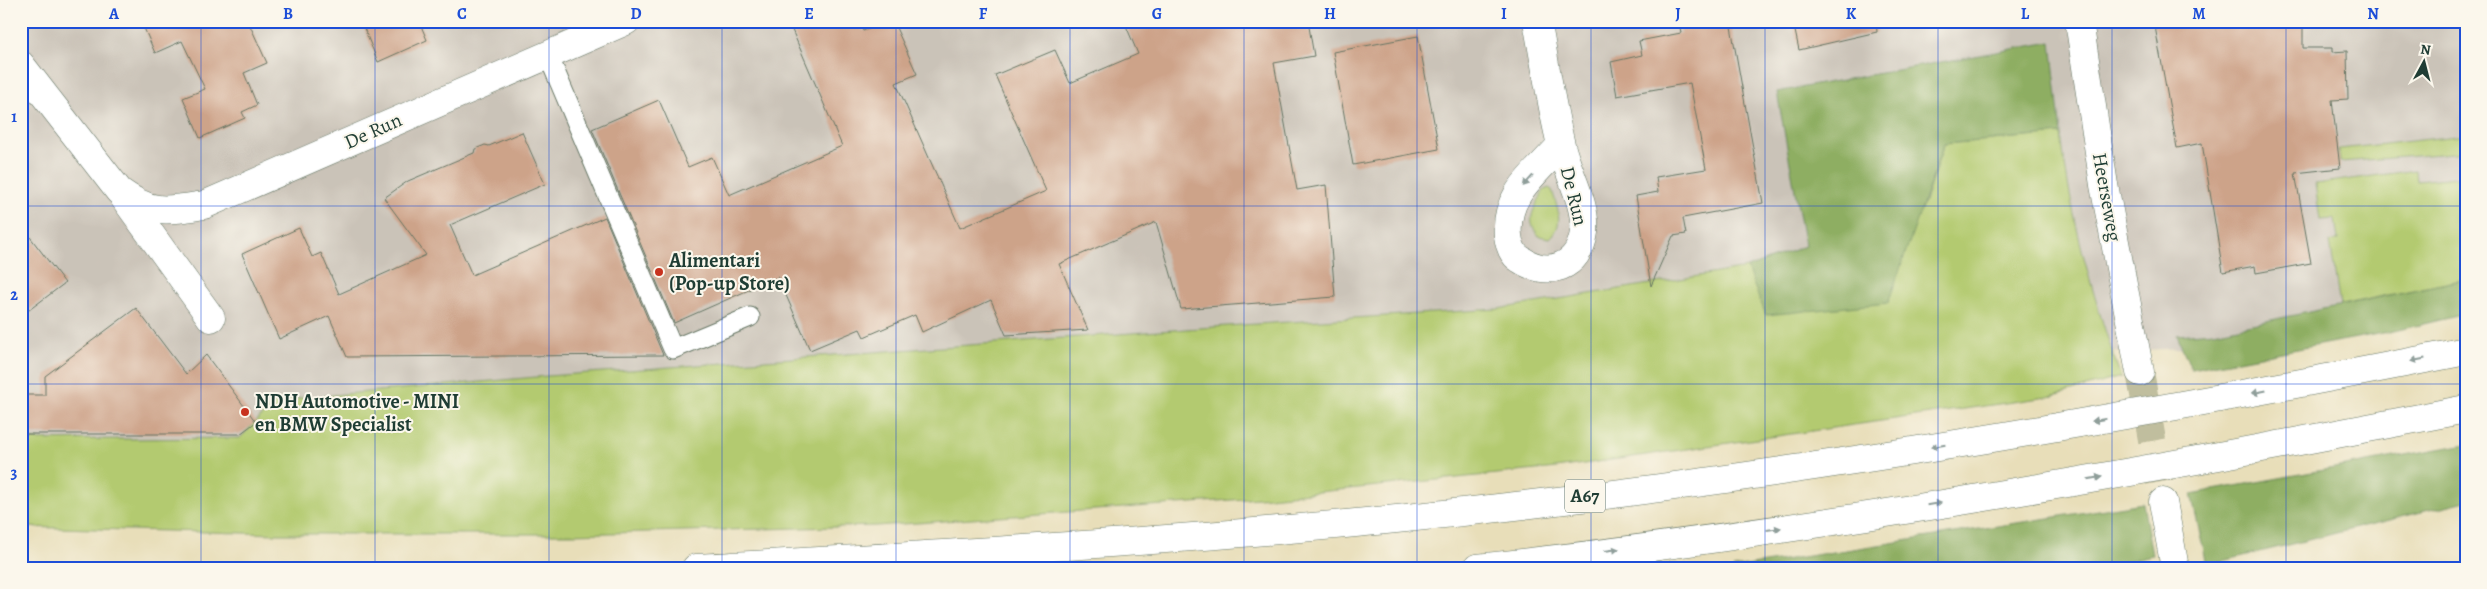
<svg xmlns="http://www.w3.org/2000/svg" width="2487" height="589" viewBox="0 0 2487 589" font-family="Alegreya,serif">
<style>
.industrial{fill:#cac3b8}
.green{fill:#b3ca6f;stroke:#698452}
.forest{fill:#8eae62;stroke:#56764b}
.building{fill:#cda389}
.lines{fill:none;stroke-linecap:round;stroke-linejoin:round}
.tertiary-tunnel{stroke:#c0be9e;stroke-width:28;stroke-dasharray:28 14;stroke-linecap:butt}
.service-casing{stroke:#657563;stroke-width:21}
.minor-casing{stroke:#657563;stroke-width:29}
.tertiary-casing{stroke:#657563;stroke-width:29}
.motorway-casing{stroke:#657563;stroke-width:29}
.service{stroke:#fff;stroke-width:19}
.minor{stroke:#fff;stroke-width:28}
.tertiary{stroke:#fff;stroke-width:28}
.motorway{stroke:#fff;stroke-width:28}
.oneway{fill:#8f9e9a}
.grid{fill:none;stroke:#1d4ed8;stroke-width:1;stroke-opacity:0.55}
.poi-dot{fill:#c8321e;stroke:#fbf7ec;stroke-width:2}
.labels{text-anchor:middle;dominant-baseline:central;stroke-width:4;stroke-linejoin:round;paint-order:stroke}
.shield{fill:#fbf7ec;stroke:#61756b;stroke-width:1}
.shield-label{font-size:19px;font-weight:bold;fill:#1f3d34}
.street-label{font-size:20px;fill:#1f3d34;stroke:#fbf7ec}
.poi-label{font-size:20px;font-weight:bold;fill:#1f3d34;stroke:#fbf7ec;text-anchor:start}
.neatline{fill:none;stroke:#1d4ed8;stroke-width:2}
.grid-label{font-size:16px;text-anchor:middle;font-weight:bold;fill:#1d4ed8}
</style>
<rect width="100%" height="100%" fill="#fbf7ec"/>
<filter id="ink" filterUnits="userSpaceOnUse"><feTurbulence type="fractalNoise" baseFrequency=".02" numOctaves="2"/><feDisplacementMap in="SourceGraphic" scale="10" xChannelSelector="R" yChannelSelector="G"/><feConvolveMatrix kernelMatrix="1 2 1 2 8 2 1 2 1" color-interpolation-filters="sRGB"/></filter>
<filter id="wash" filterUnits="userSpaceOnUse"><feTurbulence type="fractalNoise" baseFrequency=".0096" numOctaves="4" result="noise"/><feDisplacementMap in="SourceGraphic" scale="20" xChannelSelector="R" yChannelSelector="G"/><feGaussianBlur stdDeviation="1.12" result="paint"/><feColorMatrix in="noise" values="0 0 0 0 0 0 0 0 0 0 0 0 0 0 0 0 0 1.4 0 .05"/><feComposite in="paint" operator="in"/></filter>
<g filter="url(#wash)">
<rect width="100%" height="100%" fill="#e8deb9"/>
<!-- industrial -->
<path class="industrial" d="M21,21H2466V294L2203,347L249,446L21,441Z"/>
<!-- green -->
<path class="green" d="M2061,134C2070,217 2093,298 2121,377L2054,396L1556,468L1259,498L876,526L571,534H278L21,527V440L240,438L277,400L548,376L1241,325L1498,309L1747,268L1767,315L1924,204L1944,144Z
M2466,135V152L2340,162L2339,149Z
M2416,170L2417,181L2466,176V279L2340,305L2330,242L2338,240L2335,219L2320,220L2315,184Z
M1549,188L1552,190C1557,207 1565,225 1550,238L1539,236C1524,218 1535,209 1544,190Z"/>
<!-- forest -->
<path class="forest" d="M2051,42L2061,134L1944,144L1888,303L1766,315L1747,268L1805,246L1777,92Z
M2466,279V314L2394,331L2191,369L2177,335L2214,332Z
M2466,444V501L2207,565L2191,494Z
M2143,503L2152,555L2098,568H1733Z"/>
<g id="blocks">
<!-- building -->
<path class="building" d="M141,21H248L267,63L244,73L257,105L242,112L245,118L200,138L183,98L205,89L182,41L155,53Z
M361,21H419L427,40L378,62Z
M793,21H858L863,31L893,21L917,74L896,83L960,228L1046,191L995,75L1055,50L1070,83L1138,54L1124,21H1308L1314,56L1274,63L1297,190L1326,185L1335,297L1181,309L1156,222L1059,264L1088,330L1006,335L991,300L922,332L915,315L864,337L860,329L810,350L778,277L674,323L592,129L659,100L688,167L712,157L729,195L842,146L792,30L796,28Z
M1679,21H1730L1763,203L1683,218L1686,234L1673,236L1651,286L1636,196L1658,192L1656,177L1706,169L1690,83L1617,96L1611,62L1642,55L1639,41L1681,33Z
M1793,21H1876L1877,32L1799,50Z
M2154,21H2303V48H2332V52L2347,51L2348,99L2332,100L2340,168L2295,173L2311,263L2256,273L2255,266L2223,272L2202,143L2177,148Z
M1418,36L1439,149L1353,165L1333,52Z
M522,132L545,184L450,225L472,275L605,217L663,355L347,357L329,316L279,339L242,254L299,228L312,257L321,253L339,294L426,255L384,198L408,181L474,153L475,149L485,145L489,146Z
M21,225L65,283L21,316Z
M136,308L186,374L206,355L256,422L240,434H21V395H45V376Z"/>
</g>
</g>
<g filter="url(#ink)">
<use href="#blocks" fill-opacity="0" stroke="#657563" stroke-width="1"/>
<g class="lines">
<!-- tertiary-tunnel -->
<path class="tertiary-tunnel" d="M2140,372L2163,502"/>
<defs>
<path id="service" d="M548,55L673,349L750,317"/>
<path id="minor" d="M1537,21C1545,62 1551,104 1561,145C1567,172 1587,204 1584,232C1579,268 1548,278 1520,259C1513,255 1509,245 1508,236C1504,194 1536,174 1561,145
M21,65L119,191C152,215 165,211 204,205L626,21
M123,196L211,318"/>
<path id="tertiary" d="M2079,21L2104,185L2140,372
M2163,502L2175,568"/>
<path id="motorway" d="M696,568C890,557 1084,547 1278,530C1677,496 2073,429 2466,351
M1477,568C1809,532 2139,473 2466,409"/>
</defs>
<!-- service casing -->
<use href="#service" class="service-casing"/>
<!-- minor casing -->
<use href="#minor" class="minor-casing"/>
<!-- tertiary casing -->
<use href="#tertiary" class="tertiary-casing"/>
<!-- motorway casing -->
<use href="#motorway" class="motorway-casing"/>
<!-- service -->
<use href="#service" class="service"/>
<!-- minor -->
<use href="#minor" class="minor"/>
<!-- tertiary -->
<use href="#tertiary" class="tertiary"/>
<!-- motorway -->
<use href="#motorway" class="motorway"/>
</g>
<!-- one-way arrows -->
<defs><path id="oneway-solid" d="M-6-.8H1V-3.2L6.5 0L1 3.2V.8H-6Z" transform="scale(1.25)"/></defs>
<g class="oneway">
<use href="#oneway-solid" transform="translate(1528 181) rotate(132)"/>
<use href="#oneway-solid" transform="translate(2418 360) rotate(169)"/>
<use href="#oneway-solid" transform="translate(2259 392) rotate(169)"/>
<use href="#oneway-solid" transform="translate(2099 420) rotate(171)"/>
<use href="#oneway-solid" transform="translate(1938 446) rotate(171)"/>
<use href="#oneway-solid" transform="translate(2095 478) rotate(-9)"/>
<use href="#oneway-solid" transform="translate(1934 504) rotate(-9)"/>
<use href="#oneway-solid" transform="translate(1774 529) rotate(-8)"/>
<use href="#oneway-solid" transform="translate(1612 550) rotate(-8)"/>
</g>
</g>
<!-- grid -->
<path class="grid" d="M201,21V568M375,21V568M549,21V568M722,21V568M896,21V568M1070,21V568M1244,21V568M1417,21V568M1591,21V568M1765,21V568M1938,21V568M2112,21V568M2286,21V568M21,206H2466M21,384H2466"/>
<!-- markers -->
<g class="poi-dot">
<circle cx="659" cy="272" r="5"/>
<circle cx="245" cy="412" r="5"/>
</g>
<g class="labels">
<!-- shield labels -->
<rect class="shield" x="1565" y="479.5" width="40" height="33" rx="4"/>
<g class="shield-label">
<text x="1585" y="496">A67</text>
</g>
<!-- street labels -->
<g class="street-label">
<text transform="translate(373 131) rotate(-24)">De Run</text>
<text transform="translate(1574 196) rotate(76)">De Run</text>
<text transform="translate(2107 197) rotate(80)">Heerseweg</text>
</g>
<!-- poi labels -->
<g class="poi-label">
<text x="669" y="260">Alimentari<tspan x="669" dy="23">(Pop-up Store)</tspan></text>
<text x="255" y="401">NDH Automotive - MINI<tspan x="255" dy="23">en BMW Specialist</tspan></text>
</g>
</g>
<!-- margin -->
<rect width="2487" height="589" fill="none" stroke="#fbf7ec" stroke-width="55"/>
<!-- north arrow -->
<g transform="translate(2424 62) rotate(7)" stroke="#fbf7ec" stroke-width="4" paint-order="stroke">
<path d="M0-4L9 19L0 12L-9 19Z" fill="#1f3d34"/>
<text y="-8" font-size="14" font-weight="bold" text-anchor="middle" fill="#1f3d34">N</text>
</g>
<rect x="28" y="28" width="2432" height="534" class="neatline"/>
<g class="grid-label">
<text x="114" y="19">A</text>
<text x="288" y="19">B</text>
<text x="462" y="19">C</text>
<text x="636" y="19">D</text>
<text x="809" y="19">E</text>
<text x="983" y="19">F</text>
<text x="1157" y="19">G</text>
<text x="1330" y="19">H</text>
<text x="1504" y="19">I</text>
<text x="1678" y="19">J</text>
<text x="1851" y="19">K</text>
<text x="2025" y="19">L</text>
<text x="2199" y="19">M</text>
<text x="2373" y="19">N</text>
<text x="14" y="122">1</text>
<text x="14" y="300">2</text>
<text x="14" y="478">3</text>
</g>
</svg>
